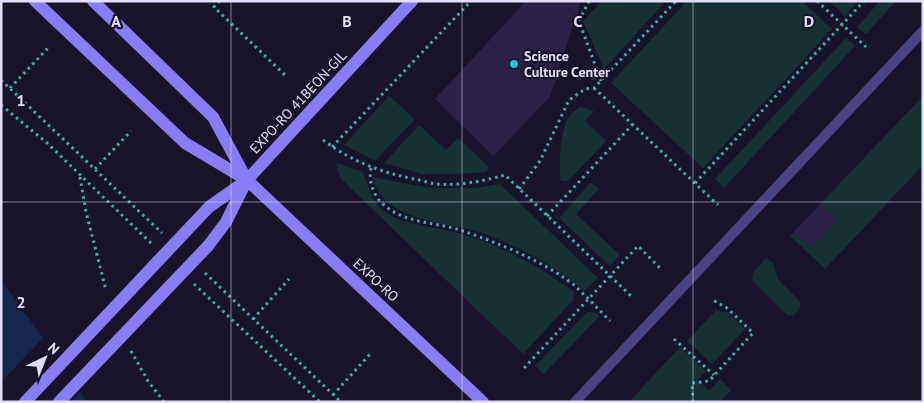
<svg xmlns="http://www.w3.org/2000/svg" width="924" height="403" viewBox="0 0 924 403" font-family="'PT Sans',sans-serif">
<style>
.green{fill:#163132}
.water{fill:#14264c}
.pier{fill:#181329}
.building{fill:#2b2148}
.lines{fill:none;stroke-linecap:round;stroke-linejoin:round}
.path{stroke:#3cb1b2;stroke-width:3;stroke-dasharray:2.5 4;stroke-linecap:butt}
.lane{stroke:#494283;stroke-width:10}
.secondary{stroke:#887df4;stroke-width:12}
.secondary-bridge{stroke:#887df4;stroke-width:12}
.grid{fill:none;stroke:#e3defc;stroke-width:1;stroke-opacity:0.55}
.poi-dot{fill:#1bc8eb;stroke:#181329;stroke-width:2}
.labels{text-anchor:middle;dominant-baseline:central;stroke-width:4.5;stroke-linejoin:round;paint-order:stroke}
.poi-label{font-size:14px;font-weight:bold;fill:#e3defc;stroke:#181329;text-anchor:start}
.street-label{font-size:14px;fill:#e3defc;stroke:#181329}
.grid-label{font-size:16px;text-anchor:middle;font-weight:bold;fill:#e3defc;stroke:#181329;stroke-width:4.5;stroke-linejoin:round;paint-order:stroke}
</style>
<rect width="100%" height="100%" fill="#181329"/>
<!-- green -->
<path class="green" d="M602,1H666L604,69L583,21Z
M687,1H802L832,29L703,168L611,83Z
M829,1H858L845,16Z
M880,1H896L866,34L857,27Z
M846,38L855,46L724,188L715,179Z
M389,96L415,119L375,161L344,145Z
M923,96V165L825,269L790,236Z
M581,107L594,111L585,121L606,141L568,181H561C558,167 560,125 571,114C573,111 578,109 581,107Z
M419,125L446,150L458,138L489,167L486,172L455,174H422L384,163Z
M336,163L363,172C368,186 372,202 385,212C402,225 437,227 458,233C499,244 541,267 574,292L573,300L523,354L340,178Z
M372,177L430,188H475L500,184L598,278L584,291C557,267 519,247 485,234C446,220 385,224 372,177Z
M591,182L599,189L576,214L620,255L610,266L559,218Z
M766,258L773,263L778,279L801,303L799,310L793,316L787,315L752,280L753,272Z
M716,310L727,312L745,329L712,364L687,341Z
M587,312H594L600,316L544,374L535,366Z
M680,347L706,371L698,380L709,391L720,379L731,390L720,402H629Z"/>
<!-- water -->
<path class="water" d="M1,280L67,371L87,402H1Z"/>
<!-- pier -->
<path class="pier" d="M45,336L82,390L71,402H1V382Z"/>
<!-- building -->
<path class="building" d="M526,1H581L550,97L493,156L435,99Z
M820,204L838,220L811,248L794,232Z"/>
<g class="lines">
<!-- path -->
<path class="path" d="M220,1L214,7L286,76
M589,1L579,21L601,81
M817,1L866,47
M1,80L162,233
M10,88L48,48
M594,88L718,205
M1,105L47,143L152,244
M323,140C351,161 380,172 414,179C421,180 429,183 436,184C459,186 483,181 505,175L632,297
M332,147L471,1
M371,168C368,181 374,197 384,205C406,224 437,222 463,231C498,243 546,262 575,286C587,297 598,309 610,321
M95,169L131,131
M80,177L86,212L106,290
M695,183L864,1
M519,189L540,161L569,100L585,89L594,88L676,1
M547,216L633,124
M205,273L341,402
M194,284L320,402
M253,319L289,279
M674,339L714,375
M131,351L148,381L164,402
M524,368L638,246L660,268
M333,395L371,353
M693,402L692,383L709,381L753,333L727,308L711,299"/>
<!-- lane -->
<path class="lane" d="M575,402L923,31"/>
<!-- secondary -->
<path class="secondary" d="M35,1L185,143L247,180L483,402
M93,1L213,117L247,180
M192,225L209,207L247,180L412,1
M208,246L226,222L246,182"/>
<!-- secondary-bridge -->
<path class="secondary-bridge" d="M25,402L192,225
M59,402L208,246"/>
</g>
<!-- grid -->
<path class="grid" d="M231,1V402M462,1V402M693,1V402M1,202H923"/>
<!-- markers -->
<circle class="poi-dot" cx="514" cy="64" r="5"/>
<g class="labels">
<!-- poi labels -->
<g class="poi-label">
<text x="524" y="56">Science<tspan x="524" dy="16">Culture Center</tspan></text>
</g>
<!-- street labels -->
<g class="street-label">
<text transform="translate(298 102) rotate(-47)">EXPO-RO 41BEON-GIL</text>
<text transform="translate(376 280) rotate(43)">EXPO-RO</text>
</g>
</g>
<g class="grid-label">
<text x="116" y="27">A</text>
<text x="347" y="27">B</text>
<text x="578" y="27">C</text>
<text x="809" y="27">D</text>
<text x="21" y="106">1</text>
<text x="21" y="308">2</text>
</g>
<!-- border -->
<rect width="924" height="403" fill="none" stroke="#e3defc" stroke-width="5"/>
<!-- north arrow -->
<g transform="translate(45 358) rotate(43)" stroke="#181329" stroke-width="4" paint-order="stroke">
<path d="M0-4L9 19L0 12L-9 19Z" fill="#e3defc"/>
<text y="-8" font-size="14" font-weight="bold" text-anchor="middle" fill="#e3defc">N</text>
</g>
</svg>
